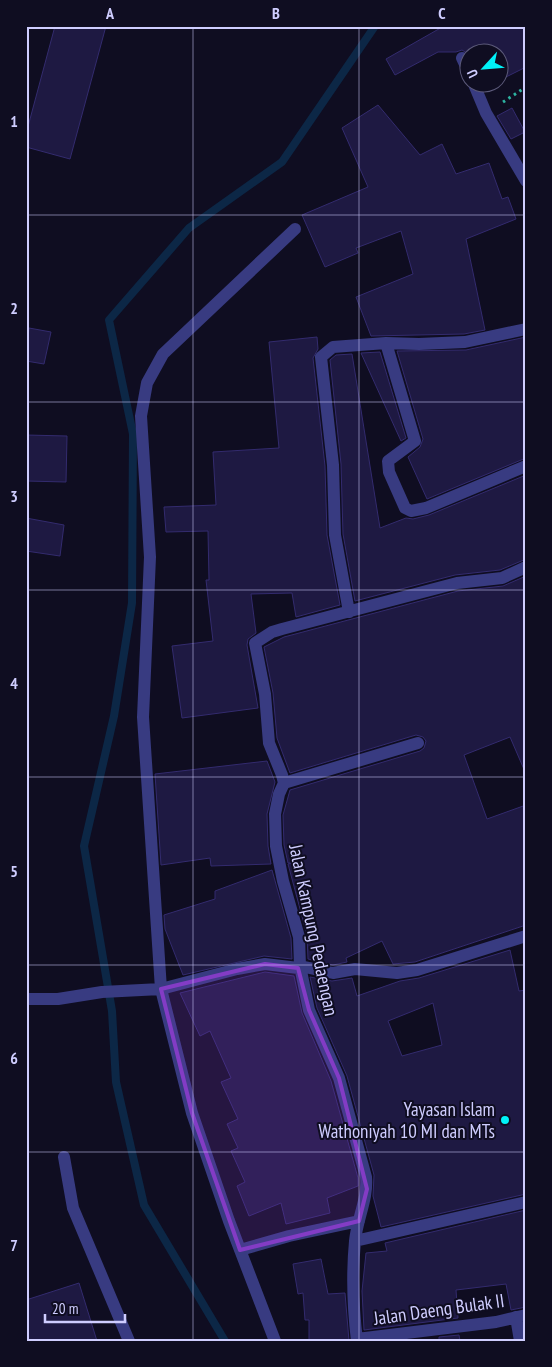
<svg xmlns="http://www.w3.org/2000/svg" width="552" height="1367" viewBox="0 0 552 1367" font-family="'PT Sans Narrow',sans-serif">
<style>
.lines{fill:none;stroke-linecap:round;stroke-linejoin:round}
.stream{stroke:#0c2746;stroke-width:8}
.building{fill:#1e1942;stroke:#332b6e;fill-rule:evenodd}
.path{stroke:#2db3a1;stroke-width:3;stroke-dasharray:2.5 4;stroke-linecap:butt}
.lane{stroke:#383b81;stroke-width:12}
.street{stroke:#383b81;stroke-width:12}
.marked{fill:#833cc5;fill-opacity:0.2;stroke:#833cc5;stroke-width:4;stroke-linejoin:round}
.grid{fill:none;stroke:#cfcdff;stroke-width:1;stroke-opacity:0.55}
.poi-dot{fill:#00f2f8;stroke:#0f0d21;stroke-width:2}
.labels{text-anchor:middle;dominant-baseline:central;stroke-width:4;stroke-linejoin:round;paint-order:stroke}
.street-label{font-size:19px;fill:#cfcdff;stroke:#0f0d21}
.poi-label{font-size:19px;fill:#cfcdff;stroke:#0f0d21;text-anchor:end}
.neatline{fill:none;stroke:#cfcdff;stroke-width:2}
.grid-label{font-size:16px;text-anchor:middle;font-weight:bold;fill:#cfcdff}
</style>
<rect width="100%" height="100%" fill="#0f0d21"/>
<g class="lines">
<!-- stream -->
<path class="stream" d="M225,1341L144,1205L116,1082L112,1011L84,846L114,716L132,603L133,434L109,320L189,228L282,162L375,26"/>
</g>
<!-- building -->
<path class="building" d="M55,26H106L70,159L26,147V134Z
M444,26H526V67L500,80V52H470V55L462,50L456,52H438L395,75L386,59Z
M378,105L420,155L442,144L456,174L489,163L502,199L508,197L516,219L466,239L485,330L464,334L371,336L356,297L413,274L401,231L356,248L358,253L325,267L302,215L368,187L342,128Z
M512,108L525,132L511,139L497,116Z
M29,328L51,332L44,364L26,361Z
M317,337L318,349L313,358L325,466L327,535L340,605L296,617L292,593L251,594L256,633L248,639L247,645L258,708L182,718L172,646L213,641L206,580H209L208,531L166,532L164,507L216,505L213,452L279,448L269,342Z
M526,337V458L427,499L408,457L420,447L423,439L397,351L466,350Z
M380,352L406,438L401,441L361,353Z
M352,354L380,528L406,518L413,519L429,515L526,475V559L500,570L455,575L355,601L343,534L341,464L330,360L336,355Z
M26,435L67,436L66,482L26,481Z
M26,518L64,525L60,556L26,551Z
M526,576V774L510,737L464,755L487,819L526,805V925L415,962L393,964L382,941L346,958L347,962L333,965L308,959L307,935L288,864L292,863H288L284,845L283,815L290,790L420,751L424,748L426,741L423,737L416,735L290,773L277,738L273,693L264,647L284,637L458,591L503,586Z
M267,761L275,782L267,814L268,846L271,864L211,866L210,858L161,865L155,774Z
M272,870L291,938L292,959L264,956L183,975L165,929L164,915L215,899V891Z
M510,950L519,991L526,990V1194L381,1227L373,1196L374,1175L347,1076L317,1008L310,977L332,981L352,978L357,996L400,981L419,978ZM433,1003L442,1045L402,1056L388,1021Z
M265,972L294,976L302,1013L331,1081L358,1178V1186L327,1198L330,1213L286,1224L281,1203L249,1216L237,1186L245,1182L231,1151L238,1148L227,1124L238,1119L221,1082L231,1078L210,1031L200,1036L180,993Z
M526,1210V1307L511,1310L506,1284L456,1290L458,1318L364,1330L362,1291L366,1253L387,1251L385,1243Z
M321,1259L328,1294L345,1293L349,1341H309V1320H305L303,1293L298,1294L293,1264Z
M79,1283L97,1341H26V1300Z
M459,1335L460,1341H439V1337Z"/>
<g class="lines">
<!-- path -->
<path class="path" d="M503,102L526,87"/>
<!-- lane -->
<path class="lane" d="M64,1157L73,1208L129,1341"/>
<!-- street -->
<path class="street" d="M462,58L470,75
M473,82L486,113L526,181
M386,343L415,441L388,461L389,472L405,508L411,511L426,508L526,466
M349,612L335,535L333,465L321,357L333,347L386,343L419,344L465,342L526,329
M284,783L418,743
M26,999H58L102,992L161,989L237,969L265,964L298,968L300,966L333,973L355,969L397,973L417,970L526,936
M355,1241L526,1202
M240,1250L289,1236L359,1221
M516,1317L520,1341
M357,1339L496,1322L526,1315
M275,1341L229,1221L192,1113L161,989L143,717L150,557L141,416L147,383L163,354L295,229
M357,1341C353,1308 352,1273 355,1241C357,1219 368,1199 366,1177L339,1078L309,1010L300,966L299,937L283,881L276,846L275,814L279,794L284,783L282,775L269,743L265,694L255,643L272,632L282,629L457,583L502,578L526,567"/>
</g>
<!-- marked area -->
<path class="marked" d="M265,964L298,968L309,1010L339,1078L367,1189L359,1221L240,1250L192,1113L161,989Z"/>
<!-- grid -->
<path class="grid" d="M193,26V1341M359,26V1341M26,215H526M26,402H526M26,590H526M26,777H526M26,965H526M26,1152H526"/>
<!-- markers -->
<circle class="poi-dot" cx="505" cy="1120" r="5"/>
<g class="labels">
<!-- street labels -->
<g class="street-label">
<text transform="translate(314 930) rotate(78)">Jalan Kampung Pedaengan</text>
<text transform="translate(439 1309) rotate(-8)">Jalan Daeng Bulak II</text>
</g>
<!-- poi labels -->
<g class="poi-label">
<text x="495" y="1109">Yayasan Islam<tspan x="495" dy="22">Wathoniyah 10 MI dan MTs</tspan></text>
</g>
</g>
<!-- border -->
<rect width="552" height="1367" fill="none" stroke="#0f0d21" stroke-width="55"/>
<!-- north arrow -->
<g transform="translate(484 68) rotate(244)"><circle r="24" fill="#0f0d21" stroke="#5c5a7a"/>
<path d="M0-4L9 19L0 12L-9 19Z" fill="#00f2f8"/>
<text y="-8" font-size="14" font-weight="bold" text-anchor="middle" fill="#cfcdff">U</text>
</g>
<!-- scale -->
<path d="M45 1314v8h80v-8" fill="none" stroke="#cfcdff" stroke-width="2.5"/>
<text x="52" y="1314" font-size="15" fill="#cfcdff" stroke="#0f0d21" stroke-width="4" paint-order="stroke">20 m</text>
<rect x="28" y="28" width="496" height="1312" class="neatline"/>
<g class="grid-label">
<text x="110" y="19">A</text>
<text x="276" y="19">B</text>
<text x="442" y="19">C</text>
<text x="14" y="127">1</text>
<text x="14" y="314">2</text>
<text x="14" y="502">3</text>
<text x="14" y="689">4</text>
<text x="14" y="877">5</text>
<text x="14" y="1064">6</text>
<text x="14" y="1251">7</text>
</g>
</svg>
